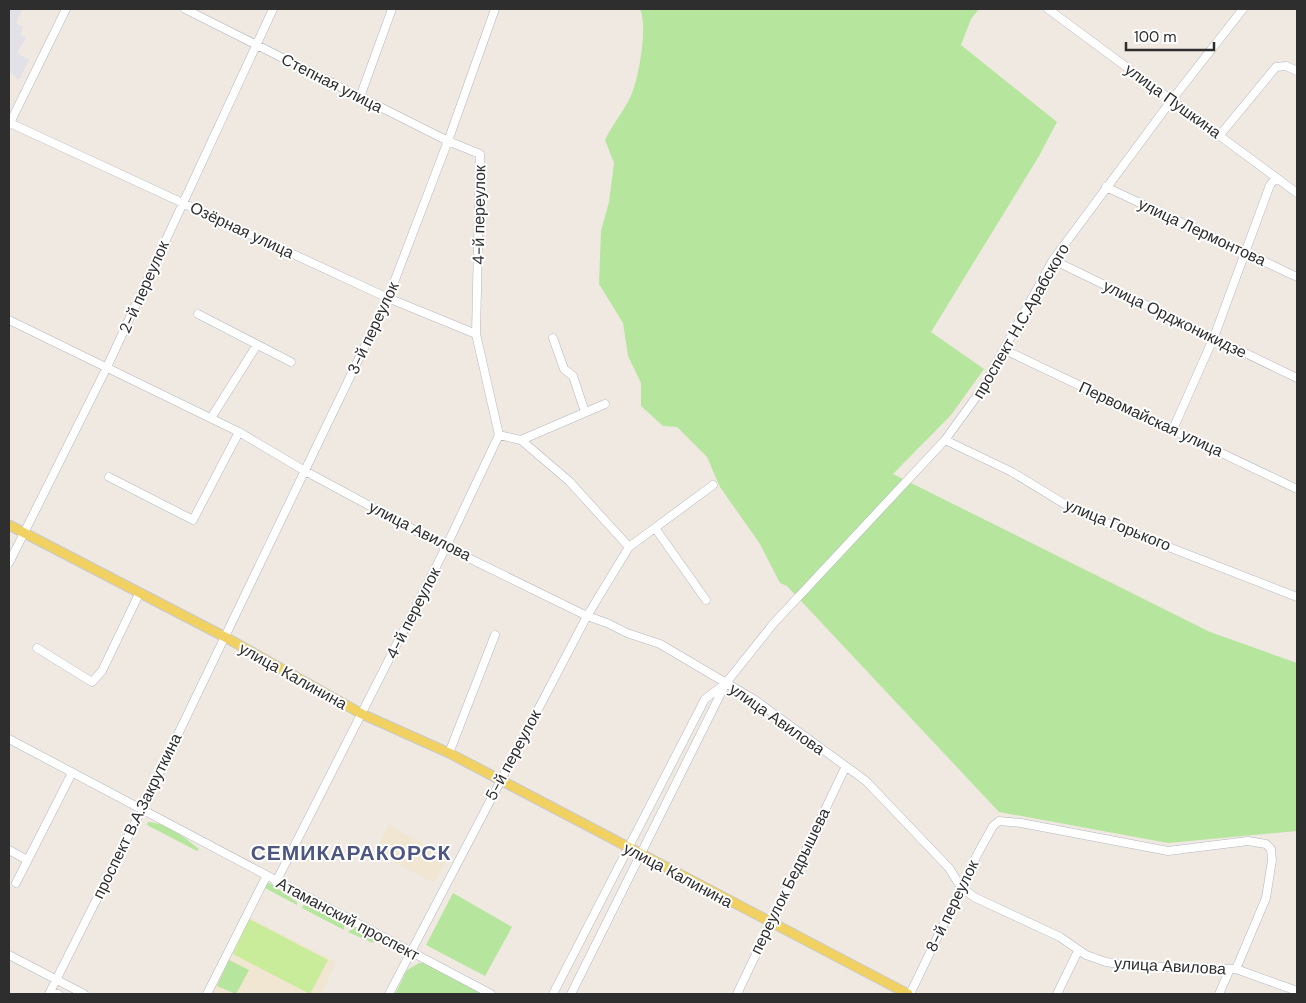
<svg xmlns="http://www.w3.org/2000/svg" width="1306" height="1003" viewBox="0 0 1306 1003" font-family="'DM Sans',sans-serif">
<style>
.industrial{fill:#e3e1e8}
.education{fill:#f0e6d1}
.green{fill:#b6e59e}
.pitch{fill:#c9ec9a}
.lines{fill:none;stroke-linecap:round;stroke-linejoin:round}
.minor-casing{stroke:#b4b7c1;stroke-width:9}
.major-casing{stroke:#c9c9c9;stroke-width:11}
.minor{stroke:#fff;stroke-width:8}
.major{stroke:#f2d163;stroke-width:9}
.labels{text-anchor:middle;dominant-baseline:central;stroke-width:4;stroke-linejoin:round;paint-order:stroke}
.street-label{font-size:16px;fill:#2e2e2e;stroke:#fff}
.district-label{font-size:21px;font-weight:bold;letter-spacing:1px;fill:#4d5680;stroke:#fff}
</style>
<rect width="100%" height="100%" fill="#efe9e1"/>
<!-- industrial -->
<path class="industrial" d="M9,9H23L16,23L23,27L20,35L26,38L17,53L29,60L19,80L9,71Z"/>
<!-- education -->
<path class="education" d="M389,825L448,857L434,883L375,852Z
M249,917L336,962L321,994H211Z"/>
<!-- green -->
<path class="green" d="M640,9H979L971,19L961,45L1057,122L1039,156L931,332L984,369L951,415L893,474L1210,632L1297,663V831L1168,843L999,812L787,586L780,583L760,544L720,487L707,457L677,427L663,426L641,406V383L628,356L623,323L599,284L601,231L609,202L614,163L605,140C612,125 624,111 631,96C639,78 648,26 640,9Z
M148,822C167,823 184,837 199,849L197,851L147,825Z
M270,883L297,902V905L263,887L265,884Z
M453,893L512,927L485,976L426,945Z
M303,905L318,908L345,922L344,930L302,908Z
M354,927L373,936L375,938L373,943L348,932Z
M229,960L249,970L236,994L217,986Z
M419,963H424L480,992L479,994H395L407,970Z"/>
<!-- pitch -->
<path class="pitch" d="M249,919L328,960L310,994L233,954Z"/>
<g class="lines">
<defs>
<path id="minor" d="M185,9L448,141L480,154L476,334L499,435L446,547L276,882
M1048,9L1297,193
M360,97L392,9
M10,123L388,298L476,334
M9,125L66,9
M1220,135L1276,67L1286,66L1297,71
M1106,187L1297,277
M1053,260L1297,378
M198,314L291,362
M9,320L239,432L305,471L446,547L587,616L607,623L627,633L660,644L755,700L866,781L949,868L961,887L974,897L1060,937L1086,955L1106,962L1132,966L1236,969L1297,991
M553,338L564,369L573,376L585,412
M1005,350L1297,489
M211,418L257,345
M1173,429L1214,337L1270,185L1275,179
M499,435L521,440L605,404
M521,440L569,481L629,547
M945,440L1012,472L1076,511L1297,597
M109,477L193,520L239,432
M655,528L706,600
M9,563L107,367L273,9
M37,648L92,682L102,671L139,594
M9,739L491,994
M449,753L495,635
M9,850L27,860
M16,883L72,773
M9,955L84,994
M49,994L141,811L388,298L448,141L495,9
M56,994H58
M207,994L266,877
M389,994L587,616L629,547L713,485
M553,994L705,699L725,684
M571,994L726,683L773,624L945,440L982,389L1053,260L1171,101L1243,9
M737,994L845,768
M910,994L978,853L993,826L999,821L1021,823L1168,851L1248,841L1266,844L1271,849L1272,860L1266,898L1236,969
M1057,994L1078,951
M1219,994L1230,969"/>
<path id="major" d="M9,525L225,637L362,714L449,753L908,994"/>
</defs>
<!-- minor casing -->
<use href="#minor" class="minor-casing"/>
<!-- major casing -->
<use href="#major" class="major-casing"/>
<!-- minor -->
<use href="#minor" class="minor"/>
<!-- major -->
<use href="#major" class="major"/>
</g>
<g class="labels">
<!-- street labels -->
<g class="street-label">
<text transform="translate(332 83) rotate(27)">Степная улица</text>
<text transform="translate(1173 101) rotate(36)">улица Пушкина</text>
<text transform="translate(479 215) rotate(-89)">4-й переулок</text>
<text transform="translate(242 230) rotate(25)">Озёрная улица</text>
<text transform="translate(1202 232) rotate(25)">улица Лермонтова</text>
<text transform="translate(144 287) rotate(-66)">2-й переулок</text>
<text transform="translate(1175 319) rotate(26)">улица Орджоникидзе</text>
<text transform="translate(1021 321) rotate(-60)">проспект Н.С.Арабского</text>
<text transform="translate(373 328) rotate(-65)">3-й переулок</text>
<text transform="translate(1151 419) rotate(25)">Первомайская улица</text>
<text transform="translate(1118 525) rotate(22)">улица Горького</text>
<text transform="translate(420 531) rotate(27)">улица Авилова</text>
<text transform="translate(413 613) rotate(-63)">4-й переулок</text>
<text transform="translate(293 676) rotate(29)">улица Калинина</text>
<text transform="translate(777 719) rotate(35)">улица Авилова</text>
<text transform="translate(513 755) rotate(-62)">5-й переулок</text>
<text transform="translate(137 816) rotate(-64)">проспект В.А.Закруткина</text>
<text transform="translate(678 875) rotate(28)">улица Калинина</text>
<text transform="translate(790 881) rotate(-64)">переулок Бедрышева</text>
<text transform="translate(952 906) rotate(-64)">8-й переулок</text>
<text transform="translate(348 919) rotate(28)">Атаманский проспект</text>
<text transform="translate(1170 966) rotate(3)">улица Авилова</text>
</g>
<!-- district labels -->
<g class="district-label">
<text x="351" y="853">СЕМИКАРАКОРСК</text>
</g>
</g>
<!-- border -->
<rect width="1306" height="1003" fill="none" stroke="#2e2e2e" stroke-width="20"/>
<!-- scale -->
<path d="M1126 42v8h88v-8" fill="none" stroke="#2e2e2e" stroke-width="2.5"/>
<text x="1134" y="42" font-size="15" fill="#2e2e2e" stroke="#ffffff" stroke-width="4" paint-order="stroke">100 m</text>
</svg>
